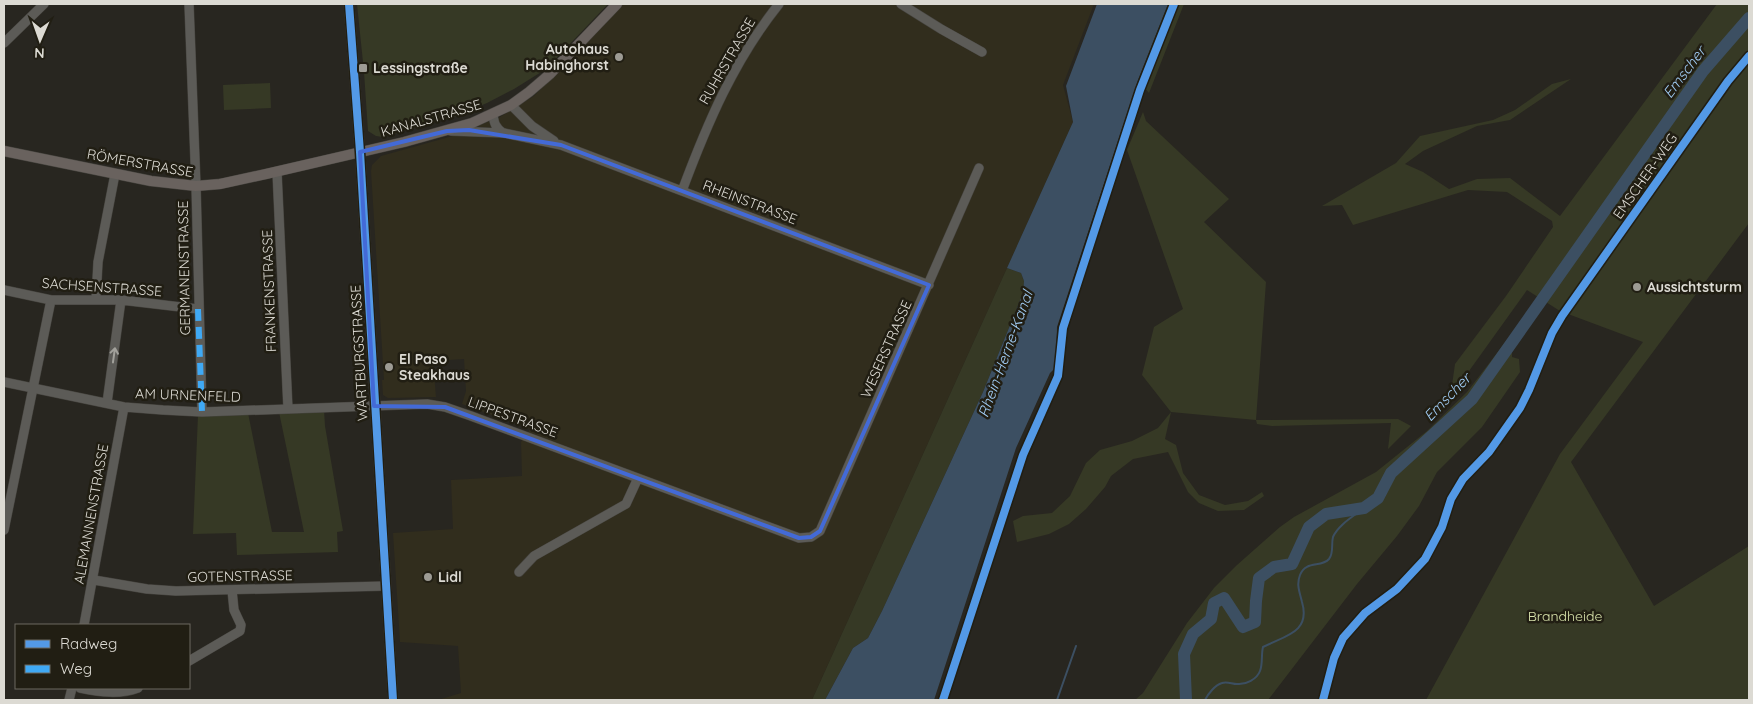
<svg xmlns="http://www.w3.org/2000/svg" width="1753" height="704" viewBox="0 0 1753 704" font-family="Quicksand,sans-serif">
<style>
.built{fill:#312d1d}
.green{fill:#363925}
.water{fill:#3c4f62}
.lines{fill:none;stroke-linecap:round;stroke-linejoin:round}
.stream{stroke:#3c4f62;stroke-width:2}
.river{stroke:#3c4f62;stroke-width:12}
.minor-casing{stroke:#45433e;stroke-width:10}
.major-casing{stroke:#45433e;stroke-width:11}
.minor{stroke:#5c5b57;stroke-width:9}
.major{stroke:#69625e;stroke-width:10}
.quiet{stroke:#3fa9f5;stroke-width:6;stroke-dasharray:12 6;stroke-linecap:butt}
.cycleway-casing{stroke:#211e13;stroke-width:11}
.cycleway{stroke:#5399e6;stroke-width:8}
.oneway{stroke:#a2a19b}
.marked{fill:none;stroke:#436ad7;stroke-width:4;stroke-linejoin:round}
.poi-dot{fill:#9d9b94;stroke:#211e13;stroke-width:2}
.labels{text-anchor:middle;dominant-baseline:central;stroke-width:5;stroke-linejoin:round;paint-order:stroke}
.poi-label{font-size:14px;font-weight:bold;fill:#dcdad3;stroke:#211e13;text-anchor:start}
.street-label{font-size:14px;fill:#dcdad3;stroke:#211e13}
.park-label{font-size:14px;fill:#d7e1aa;stroke:#211e13}
.water-label{font-size:15px;font-style:italic;fill:#a0cbf3;stroke:#211e13}
</style>
<rect width="100%" height="100%" fill="#282620"/>
<!-- built -->
<path class="built" d="M623,4H1094L1063,85L1073,122L812,700H438L461,693L458,646L400,642L393,533L453,529L451,480L522,476L521,442L530,429L462,404L466,391L464,359L433,361L436,397L388,398L383,395L382,380H384L371,171L372,165L381,156L449,137L500,117L534,96Z"/>
<!-- green -->
<path class="green" d="M357,4H608L546,69L514,89L487,103L454,117L383,137L376,136L368,131L364,72Z
M1168,4H1184L1149,93L1138,80Z
M1717,4H1749V223L1571,462L1654,606L1749,546V700H1426L1560,454L1643,342L1560,311L1527,290L1469,371L1454,388L1452,385L1455,364L1506,296L1553,227L1552,221L1507,192L1468,190L1353,225L1342,205L1322,206L1396,163L1420,136L1493,120L1515,110L1552,84L1571,79L1510,120L1477,126L1423,151L1405,164L1423,172L1449,189L1477,179L1510,178L1560,216Z
M270,83L271,108L224,110L223,85Z
M1143,112L1146,121L1229,199L1204,222L1266,282L1256,420L1398,419L1411,426L1388,449L1391,423L1272,426L1257,424L1256,420L1171,412L1165,439L1176,445L1183,473L1199,495L1225,505L1248,501L1262,492L1264,496L1244,510L1218,511L1199,503L1188,492L1168,452L1133,459L1111,476L1105,487L1086,509L1069,524L1049,534L1017,542L1013,521L1023,516L1052,513L1070,496L1086,463L1100,450L1132,441L1158,428L1171,412L1142,375L1154,327L1183,309L1127,150Z
M1007,268L1021,273L1024,281L1023,293L983,392L882,611L868,638L853,648L825,700H812Z
M1507,340L1512,348V357L1519,359L1520,372L1482,427L1437,472L1419,506L1397,536L1357,584L1268,700H1135L1143,693L1187,623L1214,588L1237,565L1280,527L1294,517L1376,472L1427,431L1467,392Z
M324,410L325,426L343,531L337,532L338,552L237,555L236,533L193,534L198,415L248,413L272,532H304L279,412Z"/>
<!-- water -->
<path class="water" d="M1097,4H1168L1138,80L1057,327L1056,367L1050,373L1016,448L934,700H825L853,648L868,638L882,611L983,392L1023,293L1024,281L1021,273L1007,268L1073,122L1066,86Z"/>
<g class="lines">
<!-- stream -->
<path class="stream" d="M1057,700L1076,646
M1205,700C1208,694 1215,685 1222,683C1227,681 1232,684 1237,684C1246,685 1257,679 1260,671C1263,663 1261,655 1263,647C1284,636 1311,633 1302,602C1300,593 1296,585 1300,575C1306,560 1321,568 1329,559C1334,553 1331,544 1333,537C1338,525 1354,516 1364,508"/>
<!-- river -->
<path class="river" d="M1186,700L1184,654L1193,634L1211,619L1214,603L1224,598L1243,627L1255,622L1256,601L1259,578L1274,567L1292,564L1309,527L1326,514L1364,508L1378,498L1391,473L1472,399L1703,71L1749,18"/>
<defs>
<path id="minor" d="M189,4L196,186L202,412
M901,4L941,29L982,52
M4,43L44,4
M511,105L532,126L554,141
M493,114C494,123 495,127 503,133
M451,131L504,133L561,145L929,285
M277,172L288,409
M682,191C707,124 734,60 779,4
M4,290L51,300H121L198,309
M96,299L98,262L115,174
M4,382L124,407L163,410L202,412L427,404L445,407L471,416L799,538L811,537L820,531L979,168
M107,403L121,300
M4,530L51,300
M519,572L534,556L626,504L638,478
M94,580L147,589L176,591L386,586
M84,625L124,407
M189,661L240,631L241,625L234,610L232,590
M80,688C100,692 119,695 138,688
M69,700L72,688"/>
<path id="major" d="M349,4L360,152L393,700
M4,151L151,181L196,186L220,184L266,174L404,142L472,123L511,105L529,92L550,74L617,4"/>
</defs>
<!-- minor casing -->
<use href="#minor" class="minor-casing"/>
<!-- major casing -->
<use href="#major" class="major-casing"/>
<!-- minor -->
<use href="#minor" class="minor"/>
<!-- major -->
<use href="#major" class="major"/>
<!-- quiet -->
<path class="quiet" d="M198,309L202,412"/>
<defs>
<path id="cycleway" d="M349,4L360,152L393,700
M943,700L1023,455L1058,376L1063,328L1140,90L1174,4
M1323,700L1334,658L1343,638L1365,613L1397,589L1425,559L1442,527L1451,499L1463,479L1489,452L1520,408L1529,390L1552,333L1562,316L1728,81L1749,56"/>
</defs>
<!-- cycleway casing -->
<use href="#cycleway" class="cycleway-casing"/>
<!-- cycleway -->
<use href="#cycleway" class="cycleway"/>
</g>
<!-- one-way arrows -->
<defs><path id="oneway-shaft" d="M-6 0H5M1.5-3L5.5 0L1.5 3" fill="none" stroke-width="1.6" stroke-linecap="round" stroke-linejoin="round" transform="scale(1.25)"/></defs>
<use class="oneway" href="#oneway-shaft" transform="translate(114 355) rotate(-82)"/>
<!-- marked area -->
<path class="marked" d="M469,130L561,145L929,285L820,531L811,537L799,538L445,407L374,406L360,152L447,131Z"/>
<!-- markers -->
<g class="poi-dot">
<circle cx="619" cy="57" r="5"/>
<rect x="358" y="63" width="10" height="10" rx="2.5"/>
<circle cx="1637" cy="287" r="5"/>
<circle cx="389" cy="367" r="5"/>
<circle cx="428" cy="577" r="5"/>
</g>
<g class="labels">
<!-- poi labels -->
<g class="poi-label">
<text x="609" y="49" text-anchor="end">Autohaus<tspan x="609" dy="16">Habinghorst</tspan></text>
<text x="373" y="68">Lessingstraße</text>
<text x="1647" y="287">Aussichtsturm</text>
<text x="399" y="359">El Paso<tspan x="399" dy="16">Steakhaus</tspan></text>
<text x="438" y="577">Lidl</text>
</g>
<!-- street labels -->
<g class="street-label">
<text transform="translate(727 61) rotate(-60)">RUHRSTRASSE</text>
<text transform="translate(431 118) rotate(-16)">KANALSTRASSE</text>
<text transform="translate(140 163) rotate(10)">RÖMERSTRASSE</text>
<text transform="translate(1645 176) rotate(-55)">EMSCHER-WEG</text>
<text transform="translate(750 202) rotate(21)">RHEINSTRASSE</text>
<text transform="translate(184 268) rotate(-91)">GERMANENSTRASSE</text>
<text transform="translate(102 287) rotate(4)">SACHSENSTRASSE</text>
<text transform="translate(269 291) rotate(-92)">FRANKENSTRASSE</text>
<text transform="translate(886 349) rotate(-66)">WESERSTRASSE</text>
<text transform="translate(359 353) rotate(-93)">WARTBURGSTRASSE</text>
<text transform="translate(188 395) rotate(2)">AM URNENFELD</text>
<text transform="translate(513 417) rotate(20)">LIPPESTRASSE</text>
<text transform="translate(91 514) rotate(-80)">ALEMANNENSTRASSE</text>
<text transform="translate(240 576) rotate(-1)">GOTENSTRASSE</text>
</g>
<!-- park labels -->
<g class="park-label">
<text x="1565" y="616">Brandheide</text>
</g>
<!-- water labels -->
<g class="water-label">
<text transform="translate(1684 72) rotate(-53)">Emscher</text>
<text transform="translate(1005 354) rotate(-70)">Rhein-Herne-Kanal</text>
<text transform="translate(1447 397) rotate(-46)">Emscher</text>
</g>
</g>
<!-- border -->
<rect width="1753" height="704" fill="none" stroke="#dcdad3" stroke-width="10"/>
<!-- legend -->
<rect x="15" y="624" width="175" height="65" fill="#211e13" stroke="#6c6960"/>
<rect x="25" y="640" width="25" height="8" fill="#5399e6" stroke="#6c6960"/>
<text x="60" y="649" font-size="15" fill="#dcdad3">Radweg</text>
<rect x="25" y="665" width="25" height="8" fill="#3fa9f5" stroke="#6c6960"/>
<text x="60" y="674" font-size="15" fill="#dcdad3">Weg</text>
<!-- north arrow -->
<g transform="translate(40 40) rotate(182)" stroke="#211e13" stroke-width="4" paint-order="stroke">
<path d="M0-4L9 19L0 12L-9 19Z" fill="#dcdad3"/>
<text y="-8" font-size="14" font-weight="bold" text-anchor="middle" fill="#dcdad3">N</text>
</g>
</svg>
